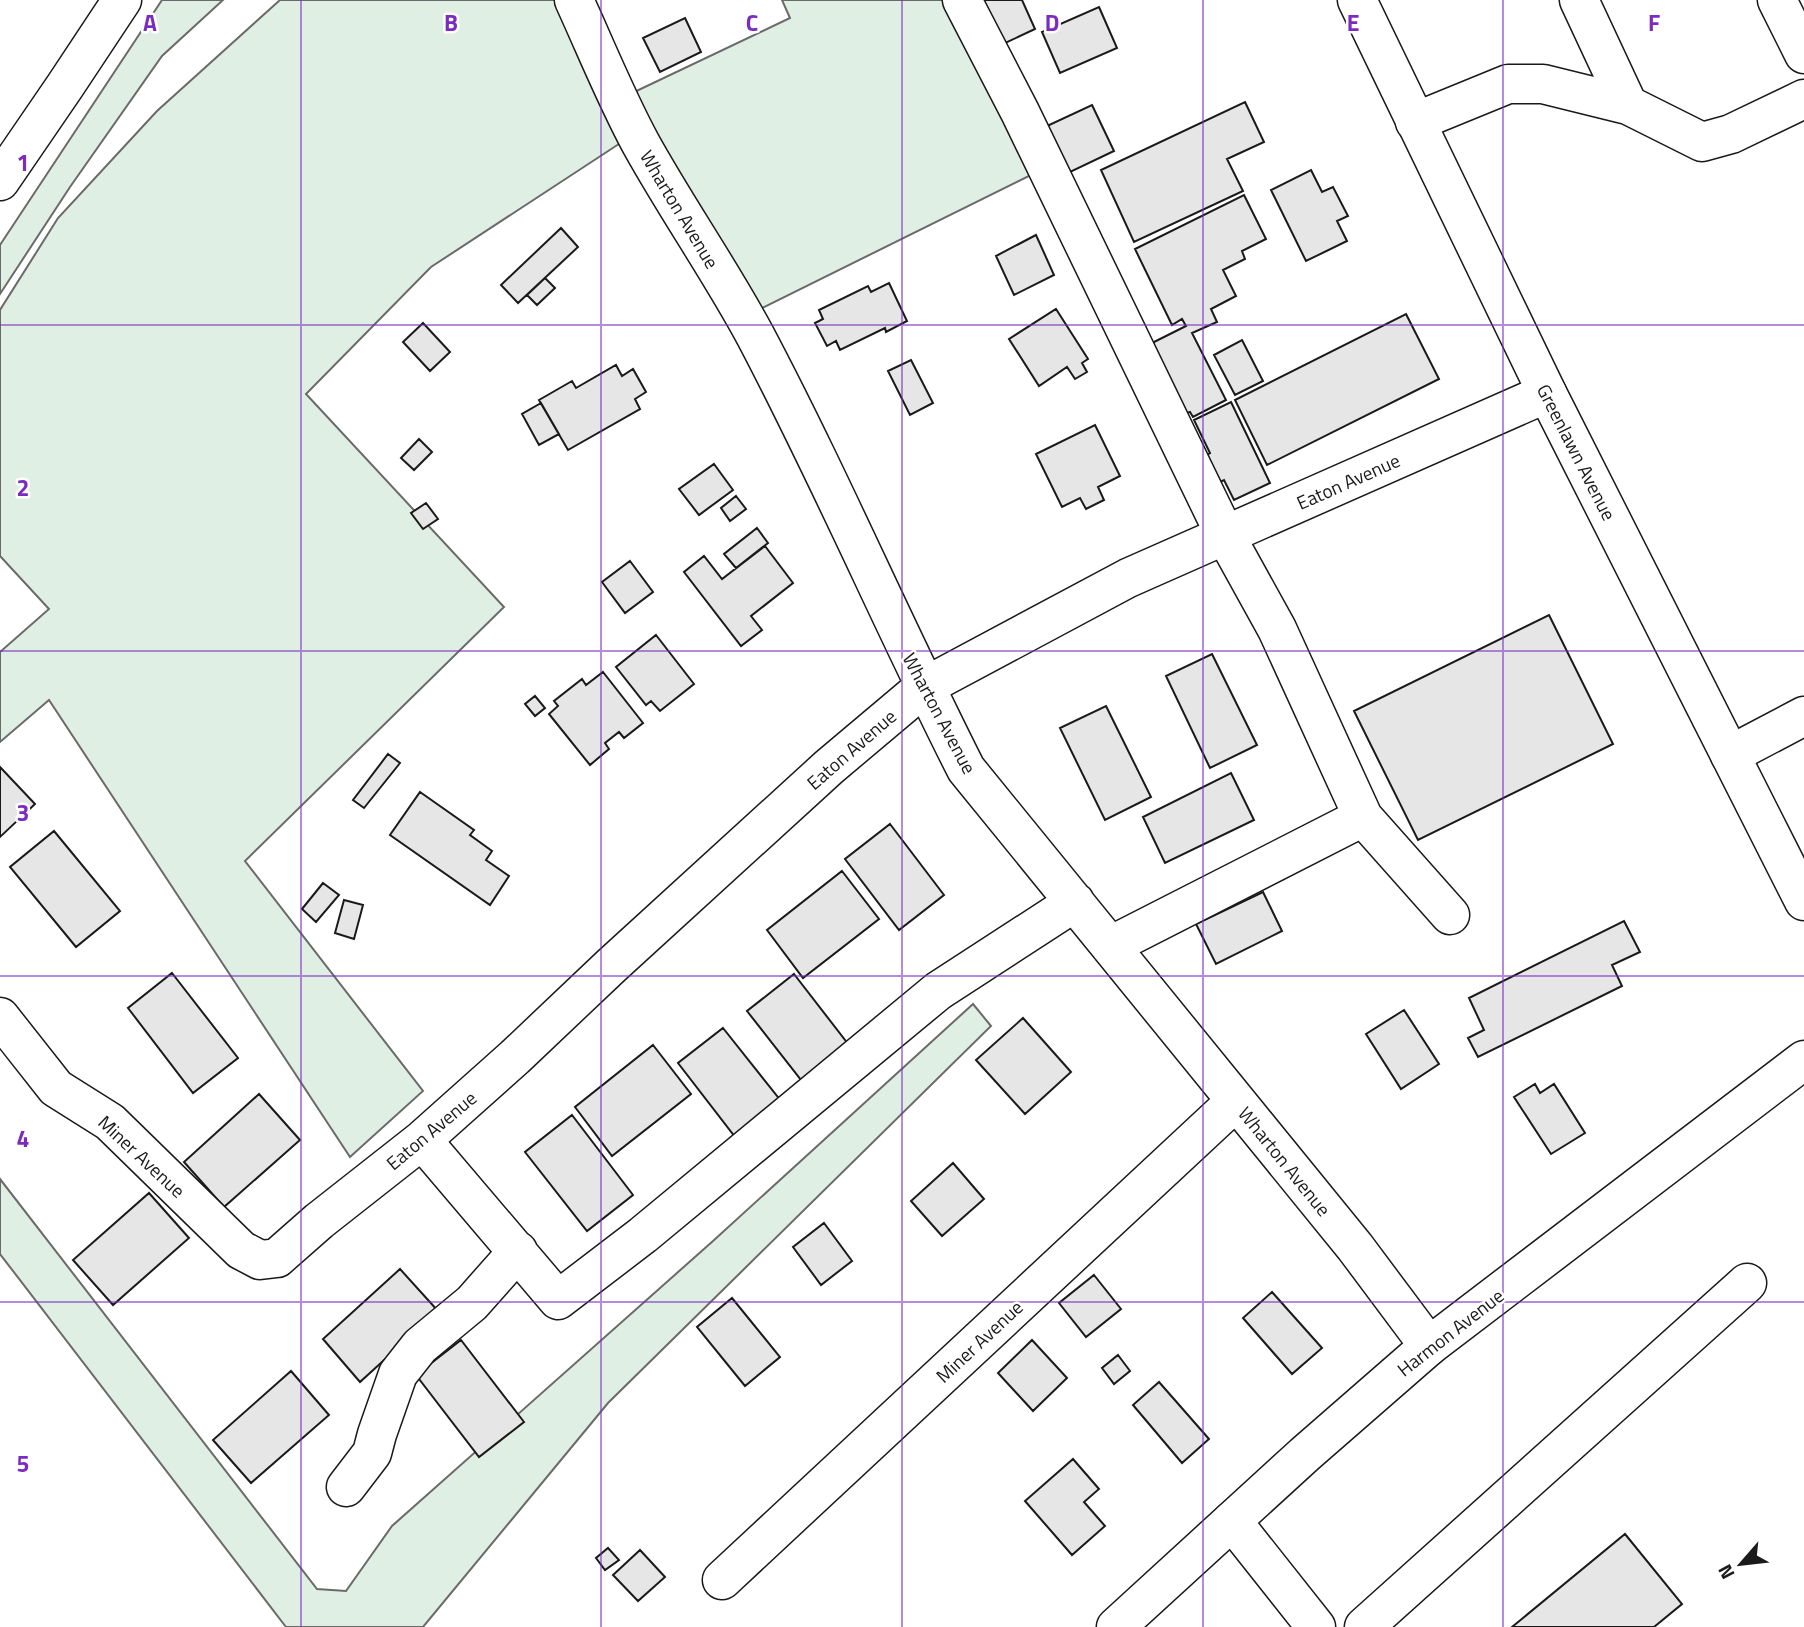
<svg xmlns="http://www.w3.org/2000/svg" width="1804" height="1627" viewBox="0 0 1804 1627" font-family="'Titillium Web',sans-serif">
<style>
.green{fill:#e0efe3;stroke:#6a6a6a;stroke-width:2}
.building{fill:#e6e6e6;stroke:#1a1a1a;stroke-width:2}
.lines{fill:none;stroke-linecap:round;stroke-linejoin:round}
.minor-casing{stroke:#1a1a1a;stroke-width:41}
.major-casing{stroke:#1a1a1a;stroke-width:41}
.highway-casing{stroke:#1a1a1a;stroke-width:41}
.minor{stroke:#fff;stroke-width:38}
.major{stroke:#fff;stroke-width:38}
.highway{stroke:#fff;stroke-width:38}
.grid{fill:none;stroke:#7b2cbf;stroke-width:2;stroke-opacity:0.55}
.labels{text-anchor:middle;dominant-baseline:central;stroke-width:5;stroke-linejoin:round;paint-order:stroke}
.street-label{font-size:19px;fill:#1a1a1a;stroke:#fff}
.grid-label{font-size:23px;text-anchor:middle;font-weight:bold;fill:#7b2cbf;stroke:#fff;stroke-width:5;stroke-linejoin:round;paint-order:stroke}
</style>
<rect width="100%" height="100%" fill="#fff"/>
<!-- green -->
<path class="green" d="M162,0H223L162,56L70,187L0,294V245Z
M280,0H559L625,140L431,267L306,394L504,607L245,861L423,1091L350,1157L49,700L0,742V652L49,609L0,556V310L58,218L157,111Z
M782,0H949L1035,173L754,312L628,95L790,18Z
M973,1004L991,1026L608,1403L423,1627H286L0,1254V1179L317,1589L346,1591L392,1526L713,1241Z"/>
<!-- building -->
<path class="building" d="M980,0H1022L1035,29L1001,45Z
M1099,7L1117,48L1060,73L1042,32Z
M685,18L701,52L660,72L643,38Z
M1245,102L1264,142L1227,159L1243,191L1134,242L1101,170Z
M1092,105L1114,151L1068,173L1047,126Z
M1311,170L1322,192L1333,187L1348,216L1337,221L1347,241L1306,261L1271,190Z
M1244,195L1266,239L1242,251L1245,259L1223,270L1236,296L1211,309L1217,322L1192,333L1226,400L1193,417L1190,412L1187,413L1152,343L1186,326L1182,319L1172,325L1135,249Z
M561,228L578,247L518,303L501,285Z
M1036,235L1054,275L1014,295L996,256Z
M545,278L555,288L537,305L527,295Z
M889,283L907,321L886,332L885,328L840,350L836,341L827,346L815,323L823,319L819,310L868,286L871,292Z
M1056,309L1088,359L1082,363L1087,372L1075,379L1067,367L1039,386L1009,339Z
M1406,314L1439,379L1267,465L1235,400Z
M423,323L450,352L430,371L403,342Z
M1242,340L1263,381L1235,395L1214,355Z
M911,360L933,403L910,415L888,371Z
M616,365L622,376L633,369L646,392L635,399L640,409L568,450L539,400L572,381L576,388Z
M1231,402L1270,483L1234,500L1224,480L1216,484L1203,457L1210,453L1194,420Z
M541,403L559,434L539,445L522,414Z
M1095,425L1120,476L1098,487L1104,500L1086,509L1080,498L1062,507L1036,454Z
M419,439L432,452L414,470L401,458Z
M714,464L733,490L699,515L679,489Z
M736,496L746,509L730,521L721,508Z
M426,503L438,519L423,529L411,513Z
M757,528L768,543L736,568L724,554Z
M765,546L793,583L751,616L762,630L741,646L684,572L704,556L722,579Z
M630,561L653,592L625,613L602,582Z
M1549,615L1613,744L1418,840L1354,711Z
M656,635L694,684L660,711L651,701L646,705L616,667Z
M1212,654L1257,745L1210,768L1166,676Z
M603,672L643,723L624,738L619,732L605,743L609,749L590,765L549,714L558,706L554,701L582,679L586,685Z
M535,696L545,708L535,716L525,704Z
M1106,706L1151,797L1105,820L1060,728Z
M388,754L400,763L364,808L353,800Z
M0,767L35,804L0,837Z
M1231,773L1254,820L1165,863L1143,817Z
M420,792L474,830L470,835L492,851L486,860L509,876L490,905L390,835Z
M890,824L944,895L899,930L845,859Z
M54,831L120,911L76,947L10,867Z
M842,871L879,919L803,978L767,930Z
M323,883L339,895L316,922L302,909Z
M1263,892L1282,931L1216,964L1196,924Z
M344,900L363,905L354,939L335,933Z
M1624,921L1640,952L1612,965L1622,986L1478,1057L1468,1038L1484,1030L1469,998Z
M172,973L238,1058L193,1093L128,1008Z
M794,974L852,1049L805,1085L747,1011Z
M1404,1010L1439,1064L1401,1089L1366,1034Z
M1023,1018L1071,1072L1025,1114L976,1060Z
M723,1028L785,1106L739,1142L678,1063Z
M653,1045L691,1094L612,1156L575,1107Z
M1535,1084L1540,1093L1554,1084L1585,1133L1551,1154L1514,1097Z
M259,1094L300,1140L224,1207L184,1162Z
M572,1115L633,1195L587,1231L525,1152Z
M953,1163L984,1199L942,1236L911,1201Z
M149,1193L189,1238L113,1305L73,1260Z
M824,1223L852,1261L821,1285L793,1247Z
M400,1269L438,1311L360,1382L323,1339Z
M1094,1275L1121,1309L1086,1337L1059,1303Z
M1272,1292L1322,1348L1292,1374L1243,1318Z
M732,1298L780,1357L745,1386L697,1327Z
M461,1340L524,1422L479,1457L416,1375Z
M1032,1340L1067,1378L1033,1411L998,1373Z
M1118,1355L1130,1371L1114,1384L1102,1368Z
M291,1371L329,1415L251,1483L213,1440Z
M1159,1382L1209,1439L1182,1463L1133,1405Z
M1073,1459L1099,1489L1084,1502L1105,1526L1072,1555L1025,1501Z
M1625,1534L1682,1604L1654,1627H1512Z
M608,1548L619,1560L605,1570L596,1558Z
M640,1550L665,1577L638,1601L613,1575Z"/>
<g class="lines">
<defs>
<path id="minor" d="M574,0C596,48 616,98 641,144C677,209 720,270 755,335C830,477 893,625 966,769L1355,1247L1429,1346
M962,0L1020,112L1225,535L1277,629L1363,817L1450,915
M1579,0L1628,105
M1777,0L1804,54
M1415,122L1508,84H1543L1628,105L1702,142L1731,134L1804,99
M1730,755L1804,716
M1110,946L1363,817
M0,1017L56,1088L110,1122L241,1250L260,1260L277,1258L319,1221L422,1140L515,1057L611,966L829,767L924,687L1128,578L1547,393
M422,1140L558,1300L643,1235L938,991L1075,902
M346,1487L372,1453L377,1434L398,1374L420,1346L472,1303L518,1251
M1232,1521L1316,1627
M722,1580L1236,1101
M1364,1627L1747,1283"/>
<path id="major" d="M1357,0L1547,393L1804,901
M1116,1627L1304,1455L1429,1346L1804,1060"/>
<path id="highway" d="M0,181L65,86L122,0"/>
</defs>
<!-- minor casing -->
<use href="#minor" class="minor-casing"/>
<!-- major casing -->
<use href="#major" class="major-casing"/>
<!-- highway casing -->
<use href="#highway" class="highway-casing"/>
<!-- minor -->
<use href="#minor" class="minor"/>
<!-- major -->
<use href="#major" class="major"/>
<!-- highway -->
<use href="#highway" class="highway"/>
</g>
<!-- grid -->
<path class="grid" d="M301,0V1627M601,0V1627M902,0V1627M1203,0V1627M1503,0V1627M0,325H1804M0,651H1804M0,976H1804M0,1302H1804"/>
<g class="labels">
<!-- street labels -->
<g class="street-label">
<text transform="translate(680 209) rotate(59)">Wharton Avenue</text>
<text transform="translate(1577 452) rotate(63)">Greenlawn Avenue</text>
<text transform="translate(1348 481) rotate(-24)">Eaton Avenue</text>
<text transform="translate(940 713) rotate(62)">Wharton Avenue</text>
<text transform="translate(851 749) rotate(-41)">Eaton Avenue</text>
<text transform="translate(431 1130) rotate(-40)">Eaton Avenue</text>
<text transform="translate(142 1156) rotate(43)">Miner Avenue</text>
<text transform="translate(1285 1161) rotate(51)">Wharton Avenue</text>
<text transform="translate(1450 1332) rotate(-38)">Harmon Avenue</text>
<text transform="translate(979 1341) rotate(-43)">Miner Avenue</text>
</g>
</g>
<g class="grid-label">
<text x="150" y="31">A</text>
<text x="451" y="31">B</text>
<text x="752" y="31">C</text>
<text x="1052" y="31">D</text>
<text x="1353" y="31">E</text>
<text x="1654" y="31">F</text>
<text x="23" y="171">1</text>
<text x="23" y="496">2</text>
<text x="23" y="821">3</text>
<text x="23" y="1147">4</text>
<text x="23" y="1472">5</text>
</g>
<!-- north arrow -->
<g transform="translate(1741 1564) rotate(242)" stroke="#ffffff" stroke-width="5" paint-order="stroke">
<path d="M0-5L12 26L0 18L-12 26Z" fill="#1a1a1a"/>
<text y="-10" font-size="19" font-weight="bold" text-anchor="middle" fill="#1a1a1a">N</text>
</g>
</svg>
